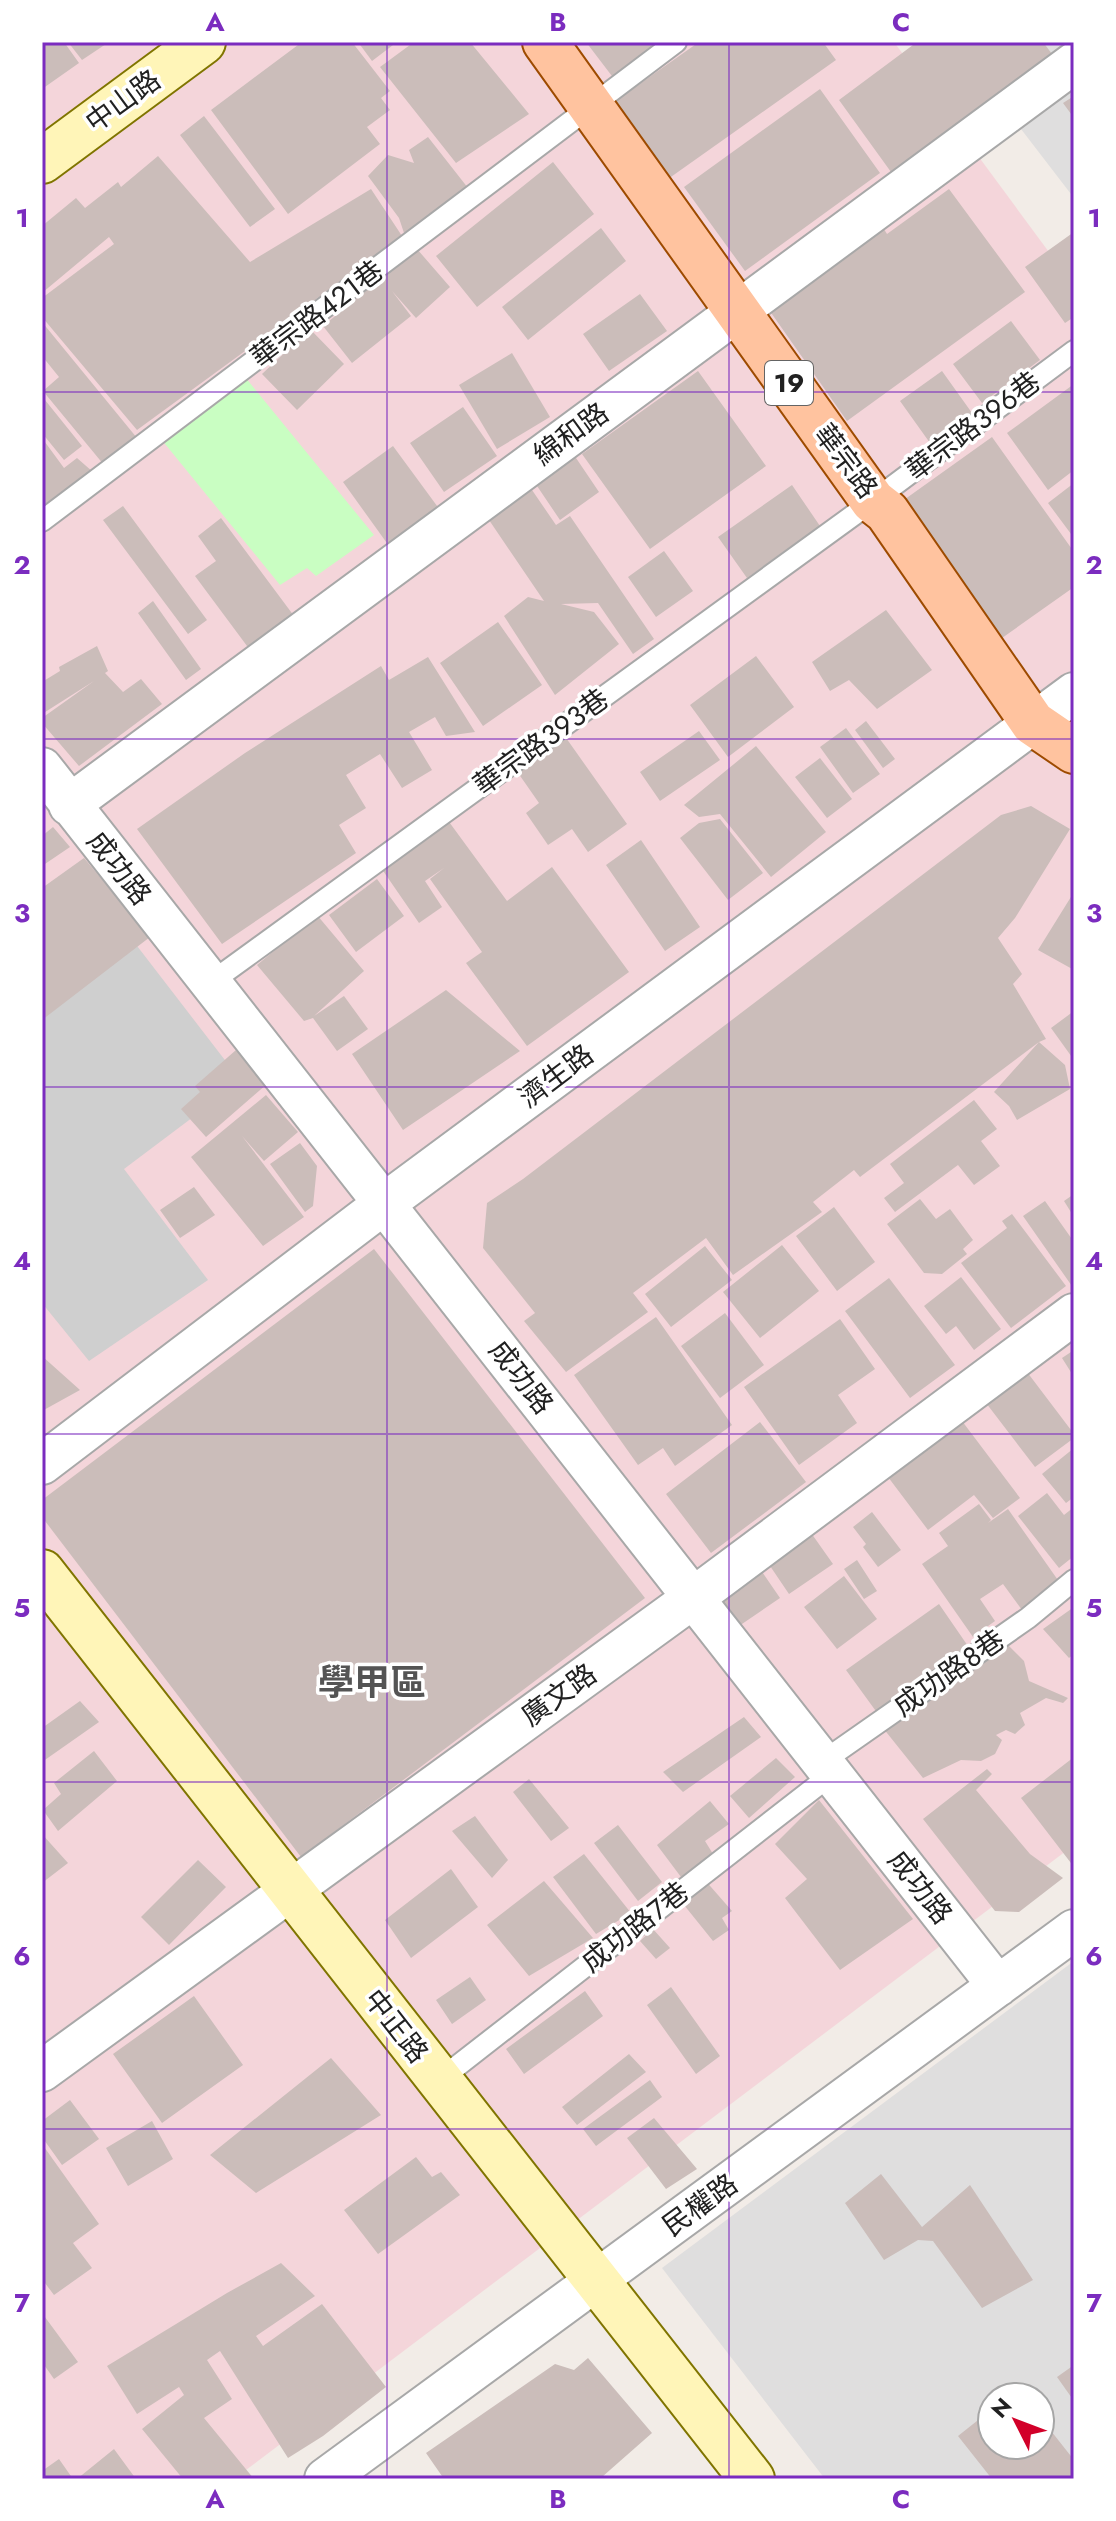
<svg xmlns="http://www.w3.org/2000/svg" width="1116" height="2521" viewBox="0 0 1116 2521" font-family="Jost,'Noto Sans TC',sans-serif">
<style>
.residential{fill:#dfdede;fill-rule:evenodd}
.commercial{fill:#f4d5da}
.religious{fill:#cfcfcf}
.park{fill:#c9fec2}
.building{fill:#cbbdba}
.lines{fill:none;stroke-linecap:round;stroke-linejoin:round}
.lane-casing{stroke:#a8a8a8;stroke-width:24}
.street-casing{stroke:#a8a8a8;stroke-width:44}
.secondary-casing{stroke:#807500;stroke-width:48}
.primary-casing{stroke:#9e4b00;stroke-width:48}
.lane{stroke:#fff;stroke-width:20}
.street{stroke:#fff;stroke-width:40}
.secondary{stroke:#fff5b8;stroke-width:44}
.primary{stroke:#ffc39f;stroke-width:44}
.grid{fill:none;stroke:#7b2cbf;stroke-width:2;stroke-opacity:0.55}
.labels{text-anchor:middle;dominant-baseline:central;stroke-width:7;stroke-linejoin:round;paint-order:stroke}
.shield{fill:#fff;stroke:#646464;stroke-width:2}
.shield-label{font-size:26px;font-weight:bold;fill:#212121}
.street-label{font-size:28px;fill:#212121;stroke:#fff}
.district-label{font-size:36px;font-weight:bold;fill:#545454;stroke:#fff}
.neatline{fill:none;stroke:#7b2cbf;stroke-width:3}
.grid-label{font-size:26px;text-anchor:middle;font-weight:bold;fill:#7b2cbf}
</style>
<rect width="100%" height="100%" fill="#f2ece7"/>
<!-- residential -->
<path class="residential" d="M954,42H1074V198Z
M1074,1961V2479H825L662,2268ZM992,2397H1040V2445H992Z"/>
<!-- commercial -->
<path class="commercial" d="M42,42H894L1074,286V1845L234,2479H42Z"/>
<!-- religious -->
<path class="religious" d="M124,929L241,1081L124,1169L208,1280L89,1361L42,1303V989Z"/>
<!-- park -->
<path class="park" d="M245,377L374,535L316,576L307,568L280,585L161,439Z"/>
<!-- building -->
<path class="building" d="M42,42H64L79,63L42,89Z
M68,42H109L82,60Z
M302,42H352L390,91L381,98L390,110L367,127L380,144L288,214L211,110Z
M358,42H397L372,61Z
M414,42H470L529,114L456,163L380,67Z
M586,42H671L618,84Z
M699,42H823L836,60L668,179L614,102Z
M917,42H1043L1052,54L891,172L839,100Z
M820,89L880,173L745,271L684,187Z
M1074,96V118L1063,103Z
M204,116L275,209L250,227L180,135Z
M428,137L468,188L404,233L399,218L368,176L388,155L414,163L409,150Z
M158,156L250,262L371,189L402,236L137,430L42,317V298L114,244L109,237L42,293V226L76,198L85,208L118,182L121,187Z
M553,162L594,214L477,307L436,256Z
M949,189L1025,292L847,421L767,307L882,226L887,234Z
M601,228L626,261L528,340L502,307Z
M1074,232V317L1065,323L1025,267Z
M417,249L450,287L416,318L392,291L411,316L352,363L323,326Z
M640,294L667,331L609,371L583,334Z
M1011,321L1040,360L982,403L953,364Z
M42,322L137,438L104,465L43,391L59,377L42,356Z
M310,329L344,364L297,410L262,374Z
M512,353L550,417L497,449L459,385Z
M698,371L766,466L650,549L582,454Z
M942,371L972,413L930,443L900,401Z
M1074,384V470L1048,490L1007,433Z
M45,400L82,446L64,460L42,433V403Z
M463,407L497,456L444,492L410,443Z
M992,437L1074,552V587L985,650L887,512Z
M42,438L64,468L77,458L93,472L42,511V490H45L42,486Z
M393,446L440,510L389,546L343,482Z
M574,455L599,492L560,520L535,483Z
M1074,483V538L1048,503Z
M792,485L820,526L747,578L718,537Z
M532,490L556,525L570,516L654,639L633,654L598,603L561,604L594,612L619,644L555,695L504,616L528,597L544,601L489,520Z
M123,506L207,620L188,634L103,520Z
M221,518L294,616L250,650L195,576L216,561L198,536Z
M664,551L693,591L656,617L628,577Z
M153,601L201,669L186,680L138,613Z
M886,610L932,670L877,709L849,680L830,691L812,662Z
M498,622L542,685L483,726L440,663Z
M97,646L108,671L105,673L123,692L141,679L162,704L79,766L42,723V718L94,681L42,714V682L60,671L59,667Z
M756,656L794,707L728,757L690,705Z
M428,657L475,732L446,736L435,717L409,732L432,770L402,788L380,754L346,775L366,808L339,825L356,853L222,944L137,829L245,753L381,666L389,680Z
M866,721L895,759L883,768L855,730Z
M846,728L880,774L853,793L820,747Z
M699,731L720,760L660,801L640,772Z
M564,735L627,824L588,852L572,829L548,845L526,813L539,803L516,770Z
M756,746L826,832L771,877L720,814L699,817L684,805Z
M820,758L852,799L827,818L795,777Z
M1031,806L1070,829L1015,918L998,938L1022,974L1013,984L1046,1039L1039,1042L1065,1065L1070,1089L1017,1120L1009,1106L994,1092L1039,1042L860,1177L854,1170L813,1202L822,1212L733,1275L706,1238L633,1293L648,1312L566,1372L524,1321L535,1313L483,1248L487,1203L523,1179L1001,815Z
M444,815L507,901L552,867L629,972L527,1046L466,963L482,952L430,879L444,868L425,881L442,907L419,923L377,862Z
M720,819L763,873L728,900L680,838L699,823Z
M53,827L70,847L42,866V836Z
M641,840L700,927L665,951L606,865Z
M84,858L150,937L42,1020V888Z
M377,879L404,916L356,952L329,915Z
M1074,892V970L1038,950Z
M317,915L364,971L314,1016L344,996L368,1029L337,1051L313,1018L304,1021L257,965Z
M446,990L520,1051L403,1130L352,1054Z
M1074,1011V1060L1051,1028Z
M236,1050L267,1084L206,1137L181,1109L200,1092L195,1086Z
M266,1095L298,1132L264,1161L242,1136L304,1217L263,1246L191,1157Z
M974,1100L997,1129L981,1141L1000,1166L974,1185L958,1165L895,1212L884,1198L904,1183L890,1164Z
M300,1143L317,1166L313,1206L305,1212L270,1164Z
M194,1187L215,1215L180,1238L160,1210Z
M1074,1194V1217L1064,1201Z
M920,1199L936,1219L950,1209L973,1240L963,1249L967,1254L942,1274L924,1273L887,1224Z
M1045,1201L1074,1242V1289L1023,1216Z
M834,1207L875,1262L837,1291L796,1236Z
M1012,1214L1066,1286L1011,1328L961,1263L1007,1228L1002,1221Z
M782,1245L819,1291L760,1338L723,1292Z
M705,1246L732,1280L671,1327L645,1294Z
M374,1249L645,1598L301,1857L42,1517V1500Z
M961,1277L1001,1329L974,1350L956,1326L946,1334L924,1306Z
M889,1278L955,1365L910,1398L845,1311Z
M725,1313L764,1365L720,1398L681,1346Z
M656,1317L732,1425L675,1466L663,1448L638,1465L574,1375Z
M840,1319L875,1369L838,1395L857,1423L799,1465L744,1387Z
M1074,1350V1377L1062,1358Z
M42,1356L80,1390L42,1411Z
M1024,1368L1074,1434V1438L1035,1467L983,1399Z
M959,1417L1020,1498L993,1518L974,1495L928,1530L885,1473Z
M760,1422L806,1482L711,1553L666,1494Z
M1074,1448V1497L1066,1503L1042,1474Z
M1047,1493L1064,1515L1074,1507V1556L1059,1568L1018,1516Z
M979,1504L991,1520L988,1523L1008,1509L1060,1583L1022,1610L1003,1584L980,1599L995,1621L973,1637L922,1564L948,1546L939,1533Z
M872,1512L901,1550L878,1567L863,1547L866,1544L853,1527Z
M809,1530L833,1564L789,1594L766,1560Z
M857,1560L877,1591L864,1599L844,1569Z
M758,1566L780,1598L739,1626L717,1595Z
M844,1576L877,1619L837,1649L804,1607Z
M939,1604L970,1649L878,1714L846,1670Z
M1074,1607V1654L1069,1658L1043,1629Z
M1003,1640L1024,1661L1029,1681L1068,1698L1063,1703L1046,1698L1020,1713L1025,1725L1015,1734L1006,1730L996,1735L1002,1740L995,1754L981,1761L961,1760L923,1778L883,1728Z
M80,1701L99,1722L42,1762V1728Z
M744,1717L761,1737L683,1792L663,1772Z
M94,1751L117,1781L58,1831L43,1810L61,1794L54,1783Z
M1074,1757V1867L1021,1798Z
M776,1758L795,1777L749,1818L730,1796Z
M987,1769L992,1774L976,1790L1030,1854L1063,1878L1019,1912L995,1911L923,1819Z
M529,1779L569,1828L551,1841L513,1792Z
M819,1800L913,1919L840,1970L785,1898L807,1879L775,1844Z
M710,1801L729,1824L705,1841L713,1854L681,1877L657,1845Z
M475,1816L508,1860L492,1878L452,1831Z
M618,1825L662,1882L638,1901L594,1843Z
M42,1834L68,1863L42,1883Z
M584,1854L631,1913L596,1934L553,1877Z
M198,1860L226,1887L169,1945L141,1917Z
M451,1869L478,1907L411,1958L385,1920Z
M704,1879L732,1911L722,1918L729,1930L713,1941L680,1900Z
M544,1881L593,1938L529,1976L487,1925Z
M653,1929L670,1948L656,1959L640,1941Z
M470,1977L486,2000L452,2024L436,2000Z
M671,1987L720,2056L696,2074L647,2005Z
M585,1991L603,2016L524,2074L506,2049Z
M194,1996L243,2065L162,2123L113,2054Z
M629,2054L646,2072L577,2125L562,2107Z
M331,2058L381,2115L256,2193L210,2155Z
M650,2080L662,2097L596,2146L583,2129Z
M70,2100L99,2139L62,2165L42,2137V2121Z
M654,2118L697,2169L666,2189L627,2138Z
M152,2121L173,2159L128,2186L106,2148Z
M42,2144L99,2224L73,2243L92,2268L54,2295L42,2279Z
M416,2157L432,2177L441,2172L460,2195L378,2254L344,2210Z
M881,2174L922,2227L970,2185L1033,2280L982,2308L933,2241L918,2240L884,2260L845,2203Z
M281,2263L315,2296L256,2336L263,2346L322,2304L386,2387L323,2436L288,2458L220,2351L207,2360L232,2399L204,2418L254,2479H183L142,2429L184,2395L179,2387L137,2414L107,2366L227,2293Z
M42,2313L78,2362L54,2379L42,2362Z
M588,2358L652,2433L602,2477L596,2479H444L426,2453L555,2364L574,2370Z
M1074,2365V2401L1057,2377Z
M992,2409V2445H1040V2417L1074,2460V2479H992L958,2436Z
M114,2449L136,2479H77Z
M59,2459L73,2479H42V2471Z"/>
<g class="lines">
<defs>
<path id="lane" d="M42,521L676,42
M210,983L873,501L1074,351
M822,1762L1028,1618L1074,1580
M438,2081L832,1774"/>
<path id="street" d="M42,768L998,1986
M69,805L1074,63
M42,1464L385,1203L1074,693
M42,2071L693,1598L1074,1314
M325,2479L1074,1930"/>
<path id="secondary" d="M42,161L203,42
M42,1572L752,2479"/>
<path id="primary" d="M545,42L873,501L887,512L1033,723L1074,751"/>
</defs>
<!-- lane casing -->
<use href="#lane" class="lane-casing"/>
<!-- street casing -->
<use href="#street" class="street-casing"/>
<!-- secondary casing -->
<use href="#secondary" class="secondary-casing"/>
<!-- primary casing -->
<use href="#primary" class="primary-casing"/>
<!-- lane -->
<use href="#lane" class="lane"/>
<!-- street -->
<use href="#street" class="street"/>
<!-- secondary -->
<use href="#secondary" class="secondary"/>
<!-- primary -->
<use href="#primary" class="primary"/>
</g>
<!-- grid -->
<path class="grid" d="M387,42V2479M729,42V2479M42,392H1074M42,739H1074M42,1087H1074M42,1434H1074M42,1782H1074M42,2129H1074"/>
<g class="labels">
<!-- shield labels -->
<rect class="shield" x="765" y="361" width="48" height="44" rx="6"/>
<g class="shield-label">
<text x="789" y="383">19</text>
</g>
<!-- street labels -->
<g class="street-label">
<text transform="translate(123 101) rotate(-36)">中山路</text>
<text transform="translate(317 314) rotate(-37)">華宗路421巷</text>
<text transform="translate(973 426) rotate(-37)">華宗路396巷</text>
<text transform="translate(571 434) rotate(-36)">綿和路</text>
<text transform="translate(846 461) rotate(53)">華宗路</text>
<text transform="translate(541 742) rotate(-36)">華宗路393巷</text>
<text transform="translate(119 868) rotate(52)">成功路</text>
<text transform="translate(556 1076) rotate(-37)">濟生路</text>
<text transform="translate(521 1377) rotate(52)">成功路</text>
<text transform="translate(949 1673) rotate(-35)">成功路8巷</text>
<text transform="translate(559 1695) rotate(-36)">廣文路</text>
<text transform="translate(920 1887) rotate(52)">成功路</text>
<text transform="translate(635 1927) rotate(-38)">成功路7巷</text>
<text transform="translate(396 2026) rotate(52)">中正路</text>
<text transform="translate(700 2205) rotate(-36)">民權路</text>
</g>
<!-- district labels -->
<g class="district-label">
<text x="372" y="1682">學甲區</text>
</g>
</g>
<!-- border -->
<rect width="1116" height="2521" fill="none" stroke="#ffffff" stroke-width="88"/>
<!-- north arrow -->
<g transform="translate(1016 2421) rotate(312)"><circle r="38" fill="#ffffff" stroke="#a6a6a6" stroke-width="2"/>
<path d="M0-6L14 30L0 20L-14 30Z" fill="#d20029"/>
<text y="-12" font-size="22" font-weight="bold" text-anchor="middle" fill="#212121">N</text>
</g>
<rect x="44" y="44" width="1028" height="2433" class="neatline"/>
<g class="grid-label">
<text x="215" y="31">A</text>
<text x="558" y="31">B</text>
<text x="901" y="31">C</text>
<text x="22" y="227">1</text>
<text x="1094" y="227">1</text>
<text x="22" y="574">2</text>
<text x="1094" y="574">2</text>
<text x="22" y="922">3</text>
<text x="1094" y="922">3</text>
<text x="22" y="1270">4</text>
<text x="1094" y="1270">4</text>
<text x="22" y="1617">5</text>
<text x="1094" y="1617">5</text>
<text x="22" y="1965">6</text>
<text x="1094" y="1965">6</text>
<text x="22" y="2312">7</text>
<text x="1094" y="2312">7</text>
<text x="215" y="2508">A</text>
<text x="558" y="2508">B</text>
<text x="901" y="2508">C</text>
</g>
</svg>
